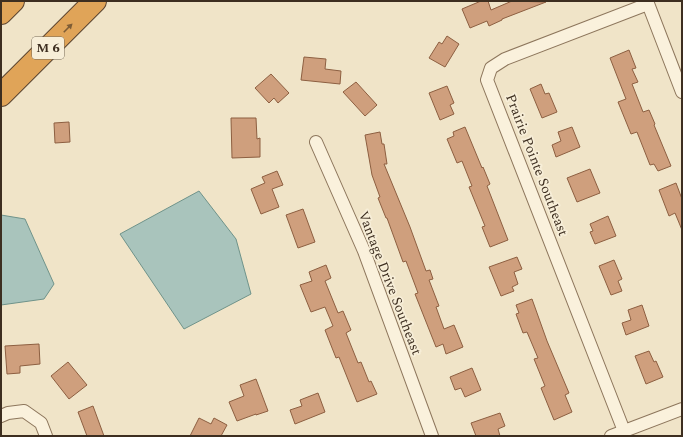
<svg xmlns="http://www.w3.org/2000/svg" width="683" height="437" viewBox="0 0 683 437" font-family="Spectral,serif">
<style>
.water{fill:#a9c4bc;stroke:#6f938a}
.building{fill:#cf9f7d;stroke:#8d5f41}
.lines{fill:none;stroke-linecap:round;stroke-linejoin:round}
.minor-casing{stroke:#8d765c;stroke-width:14}
.motorway-casing{stroke:#5b4430;stroke-width:24}
.minor{stroke:#faf1dc;stroke-width:12}
.motorway{stroke:#e0a458;stroke-width:22}
.oneway{fill:#7e5d36}
.labels{text-anchor:middle;dominant-baseline:central;stroke-width:3.5;stroke-linejoin:round;paint-order:stroke}
.shield{fill:#f7eed8;stroke:#756857;stroke-width:1}
.shield-label{font-size:13px;font-weight:bold;fill:#3d2e20}
.street-label{font-size:14px;fill:#3d2e20;stroke:#f7eed8}
</style>
<rect width="100%" height="100%" fill="#f0e4c8"/>
<!-- water -->
<path class="water" d="M199,191L236,239L251,294L184,329L120,234Z
M1,215L25,219L54,284L44,299L1,305Z"/>
<!-- building -->
<path class="building" d="M481,1H488L491,10L512,1L546,2L502,19V20L489,26L487,21L470,28L462,9Z
M447,36L459,44L445,67L429,58L439,42L442,44Z
M629,50L636,68L632,69L638,82L632,84L643,112L649,110L655,124L654,125L671,166L658,171L654,164L650,165L637,132L631,134L618,102L626,99L610,58Z
M304,57L326,59L325,69L341,71L340,84L301,80Z
M271,74L289,93L278,103L274,98L269,103L255,88Z
M356,82L377,105L365,116L343,92Z
M541,84L545,94L549,93L557,112L542,118L530,89Z
M447,86L454,103L450,105L454,114L440,120L429,93Z
M231,118H256L257,139L260,138V157L232,158Z
M69,122L70,142L55,143L54,123Z
M465,127L482,168L483,167L490,184L487,186L508,240L490,247L482,227L485,226L469,187L472,186L462,161L457,163L447,139L454,136L453,132Z
M572,127L580,147L556,157L552,145L561,141L558,132Z
M380,132L382,144H384L387,164H384L410,227L426,271L430,270L433,279L429,280L439,306L436,307L444,329L454,325L463,347L446,354L443,344L436,347L415,294L418,293L406,261L403,262L387,218H386L378,198L380,197L372,175L365,135Z
M590,169L600,193L577,202L567,178Z
M277,171L283,185L272,189L279,207L261,214L251,189L265,183L262,177Z
M676,183L682,199V230L675,213L669,216L659,190Z
M303,209L315,242L298,248L286,215Z
M608,216L616,236L595,244L590,232L593,231L590,224Z
M517,257L522,269L514,272L518,284L512,287L514,291L501,296L489,267Z
M614,260L622,279L618,281L622,291L611,295L599,266Z
M326,265L331,278L325,281L338,313L343,311L351,330L346,333L358,363L361,362L369,382L371,381L377,394L357,402L339,357L336,358L325,330L333,326L325,307L311,312L300,285L312,281L309,272Z
M532,299L547,341L569,393L565,395L572,412L554,420L541,388L545,386L534,359L538,358L527,332L523,333L516,314L519,313L516,305Z
M642,305L649,326L626,335L622,323L631,320L628,310Z
M39,344L40,364L20,366V373L7,374L5,346Z
M649,351L654,362L656,361L663,377L646,384L635,356Z
M68,362L87,385L69,399L51,376Z
M472,368L481,390L465,397L461,388L455,390L450,377Z
M256,379L268,411L256,415V414L237,421L229,402L244,396L240,385Z
M318,393L325,412L295,424L290,410L302,406L300,400Z
M93,406L104,436H87L78,412Z
M500,413L505,426L498,429L500,436H476L471,423Z
M199,418L211,424L214,418L227,425L221,436H190Z"/>
<g class="lines">
<defs>
<path id="minor" d="M647,1L682,92
M316,142L364,251L432,436
M1,416L8,413L24,411L41,423L46,436
M624,431L487,80L491,68L505,59L648,4
M611,436L682,409"/>
<path id="motorway" d="M1,13L13,1
M1,95L95,1"/>
</defs>
<!-- minor casing -->
<use href="#minor" class="minor-casing"/>
<!-- motorway casing -->
<use href="#motorway" class="motorway-casing"/>
<!-- minor -->
<use href="#minor" class="minor"/>
<!-- motorway -->
<use href="#motorway" class="motorway"/>
</g>
<!-- one-way arrows -->
<defs><path id="oneway-solid" d="M-6-.8H1V-3.2L6.5 0L1 3.2V.8H-6Z"/></defs>
<use class="oneway" href="#oneway-solid" transform="translate(68 28) rotate(-45)"/>
<g class="labels">
<!-- shield labels -->
<rect class="shield" x="32" y="37" width="32" height="22" rx="3"/>
<g class="shield-label">
<text x="48" y="48">M 6</text>
</g>
<!-- street labels -->
<g class="street-label">
<text transform="translate(537 165) rotate(69)">Prairie Pointe Southeast</text>
<text transform="translate(390 283) rotate(69)">Vantage Drive Southeast</text>
</g>
</g>
<!-- border -->
<rect width="683" height="437" fill="none" stroke="#3d2e20" stroke-width="4"/>
</svg>
